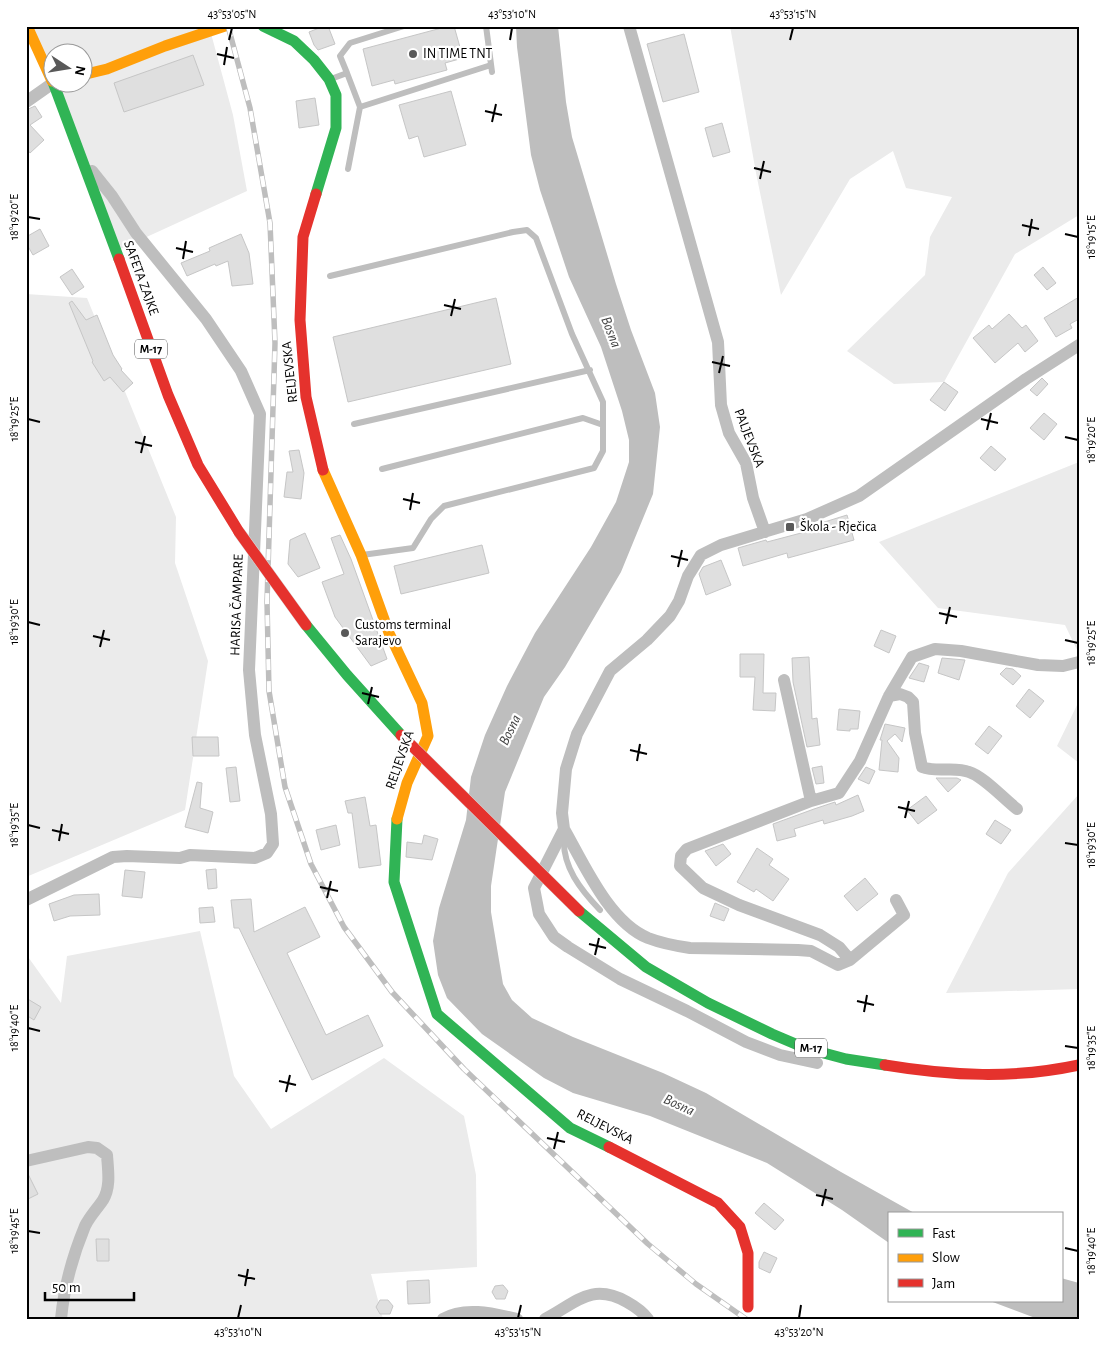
<svg xmlns="http://www.w3.org/2000/svg" width="1105" height="1345" viewBox="0 0 1105 1345" font-family="'Alegreya Sans',sans-serif">
<style>
.green{fill:#ebebeb}
.water{fill:#bebebe}
.building{fill:#dfdfdf;stroke:#c6c6c6}
.lines{fill:none;stroke-linecap:round;stroke-linejoin:round}
.lane{stroke:#bebebe;stroke-width:6}
.street{stroke:#bebebe;stroke-width:12}
.fast{stroke:#30b455;stroke-width:11}
.slow{stroke:#ff9f0a;stroke-width:11}
.jam{stroke:#e5322d;stroke-width:11}
.rail-casing{stroke:#bebebe;stroke-width:5.5}
.rail{stroke:#fff;stroke-width:4;stroke-dasharray:11;stroke-linecap:butt}
.jam-bridge-casing{stroke:#dbdbdb;stroke-width:12;stroke-linecap:butt}
.jam-bridge{stroke:#e5322d;stroke-width:11}
.ticks{fill:none;stroke:#000;stroke-width:2}
.poi-dot{fill:#595959;stroke:#fff;stroke-width:2}
.labels{text-anchor:middle;dominant-baseline:central;stroke-width:4.5;stroke-linejoin:round;paint-order:stroke}
.shield{fill:#fff;stroke:#4c4c4c;stroke-width:1}
.shield-label{font-size:12px;font-weight:bold;fill:#000}
.poi-label{font-size:14px;fill:#000;stroke:#fff;text-anchor:start}
.street-label{font-size:14px;fill:#000;stroke:#fff}
.water-label{font-size:15px;font-style:italic;fill:#434343;stroke:#fff}
.neatline{fill:none;stroke:#000;stroke-width:2}
.ticks-label{font-size:12px;text-anchor:middle;fill:#000}
</style>
<rect width="100%" height="100%" fill="#fff"/>
<!-- green -->
<path class="green" d="M26,26H209L233,115L247,191L116,251L53,83L82,82V52H52V82Z
M730,26H1079V215L1015,254L944,382L894,384L847,351L925,275L930,237L952,197L906,188L893,151L850,179L781,295L756,173Z
M26,294L87,298L176,517L175,563L208,661L185,810L26,877Z
M1079,462V654L1065,625L938,608L879,542Z
M1079,701V763L1057,746Z
M1079,794V989L946,993L1008,873Z
M200,931L234,1076L271,1129L384,1058L464,1116L476,1175L477,1267L371,1274L383,1319H26V954L61,1003L67,956Z"/>
<!-- water -->
<path class="water" d="M516,26H558L566,102L572,137L616,284L631,330L655,393L660,427L653,494L621,572L565,667L544,697L505,792L491,886V912L503,984L512,1000L532,1018L573,1037L663,1073L706,1093L841,1172L916,1214H889V1243L842,1210L767,1163L650,1116L573,1093L544,1078L482,1034L447,998L438,975L433,941L439,908L466,820L471,777L485,735L507,686L535,633L591,547L616,502L629,462V440L622,411L601,347L569,277L540,190L531,155L517,47Z
M1061,1278L1079,1283V1319H1038L990,1301H1061Z"/>
<!-- building -->
<path class="building" d="M324,26H328L335,44L318,50L314,45L309,32Z
M449,26H454L463,58L445,63L447,70L395,84L394,80L372,86L363,49Z
M684,34L699,92L663,102L647,44Z
M193,55L204,85L124,112L114,83Z
M451,91L466,145L424,157L418,136L409,139L399,105Z
M315,98L319,125L299,128L296,101Z
M35,106L42,117L30,125L44,140L30,153L26,148V110Z
M722,123L730,152L713,157L705,128Z
M40,229L49,246L33,255L26,243V237Z
M241,234L249,253L253,284L232,286L228,261L216,266L215,264L187,276L181,263L210,251L209,248Z
M1043,267L1056,283L1047,290L1034,275Z
M72,269L84,287L72,295L60,277Z
M1079,297V319L1070,324L1072,328L1056,337L1044,318Z
M496,298L511,364L348,402L333,337Z
M72,301L86,320L97,315L113,355L122,369L121,370L133,383L123,392L110,377L104,381L92,362L93,361L69,303Z
M1009,314L1022,328L1026,325L1038,341L1025,352L1018,343L995,363L973,338L989,325L992,329Z
M1042,378L1048,384L1037,396L1030,390Z
M944,382L958,392L945,411L930,400Z
M1044,413L1057,424L1044,440L1030,428Z
M991,446L1006,459L995,471L980,458Z
M299,450L304,473L301,499L284,497L287,472H293L289,451Z
M847,515L854,540L788,558L787,553L743,566L738,548L766,540L767,542L820,528L818,524Z
M305,533L320,568L298,577L288,564L290,540Z
M340,535L351,559L387,659L371,666L335,617L322,582L344,574L331,538Z
M482,545L489,573L401,594L394,566Z
M721,560L731,585L706,595L699,574L703,567Z
M881,630L896,636L889,653L874,646Z
M740,654H764L763,693H776L775,711L753,710L755,677H740Z
M809,657L812,719L817,718L820,745L807,747L793,682L792,658Z
M942,658L965,660L959,680L938,673Z
M919,663L929,666L924,682L909,678Z
M1006,668L1013,669L1021,676L1013,685L1000,674Z
M1029,689L1044,701L1030,718L1016,706Z
M839,709L860,711L858,729H850V731L837,730Z
M885,724L905,728L902,742L895,734L887,741L899,758L898,772L879,770L882,740H880Z
M989,726L1002,736L988,754L975,744Z
M192,737H218L219,756H193Z
M822,766L824,783L816,784L812,768Z
M236,767L240,801L230,802L226,768Z
M866,767L875,771L869,784L858,779Z
M936,778H957L961,780L948,792Z
M197,782L202,783L200,808L213,812L208,833L185,827Z
M858,795L864,811L852,816L824,824L823,820L794,829L796,836L777,841L773,824L814,809L835,802L836,805Z
M926,796L937,810L918,824L907,810Z
M365,797L370,826L376,825L381,865L359,868L352,813H348L345,801Z
M995,820L1011,830L1001,844L986,834Z
M336,825L340,845L321,850L316,830Z
M424,835L438,839L432,860L406,857L407,842L422,844Z
M723,844L731,854L716,866L705,851Z
M757,848L773,859L769,865L789,879L773,901L756,889L754,892L737,882Z
M216,869L217,888L208,889L206,870Z
M125,870L145,872L142,898L122,896Z
M865,878L878,894L857,911L844,896Z
M99,894L100,915L70,916L54,921L49,904L74,895Z
M251,899L254,932L305,907L320,937L287,953L326,1035L368,1015L383,1046L312,1080L239,928H234L231,900Z
M715,903L729,909L724,921L710,916Z
M213,907L215,922L200,923L199,908Z
M26,998L41,1007L34,1020L26,1015Z
M26,1170L38,1194L26,1200Z
M764,1203L784,1220L775,1230L755,1213Z
M96,1239H109V1261H97Z
M764,1252L777,1258L770,1273L759,1268V1262Z
M429,1280L430,1303L408,1304L407,1281Z
M503,1285L508,1291L505,1299H496L492,1292L495,1286Z
M380,1300H388L393,1306L390,1314H380L376,1307Z"/>
<g class="lines">
<!-- lane -->
<path class="lane" d="M486,26L492,72
M347,73L340,56L350,43L404,26
M331,79L347,73L360,107L491,65
M348,169L360,107
M330,276L513,232L527,230L536,238L572,334L603,402V451L594,468L444,506L431,519L413,548L362,555
M354,424L590,370
M382,469L583,418L603,425
M564,837C562,867 581,890 600,910"/>
<!-- street -->
<path class="street" d="M629,26L718,342L721,405L729,433L746,463L753,498L765,532
M26,102L53,83
M784,680L811,801
M889,696L900,694L908,697L913,702L915,733L922,767C937,773 954,766 969,772C983,776 1004,799 1017,809
M564,829C584,864 609,922 648,938C661,943 676,946 690,948L798,950L811,951L838,965L850,960L904,915L896,900
M26,900L113,857L127,856L180,858L190,855L255,858L267,853L273,844L271,814L255,735L249,670L260,414L241,371L206,319L136,233L112,196L92,171
M850,960L839,947L820,935L739,905L703,888L680,866L681,856L687,849L811,801L839,793L860,761L889,696L912,657L935,649L961,651L1038,665L1063,666L1079,662
M817,1063L780,1055L746,1042L687,1011L620,979L568,947L554,937L539,914L534,888L564,829L562,813L566,769L577,734L610,671L647,640L670,616L679,601L688,576L701,555L721,545L807,519L859,496L1026,379L1079,345
M26,1161L88,1147L97,1148L107,1155C108,1170 111,1187 103,1200C97,1209 90,1216 85,1226C73,1255 64,1287 61,1319
M443,1319C465,1306 495,1314 517,1319
M545,1319C576,1303 591,1282 627,1302C636,1307 642,1311 648,1319"/>
<!-- fast -->
<path class="fast" d="M263,26L294,41L314,60L329,79L336,95V128L316,194
M53,82L119,259
M306,625L347,675L401,735
M397,819L394,882L437,1014L570,1128L609,1147
M579,911L646,967L708,1003L772,1034L805,1048L846,1059L885,1065"/>
<!-- slow -->
<path class="slow" d="M27,26L52,81
M82,75L107,69L165,46L225,26
M323,470L361,555L389,633L422,703L428,736L407,783L397,819"/>
<!-- jam -->
<path class="jam" d="M316,194L303,237L300,320L306,397L323,470
M119,259L168,395L198,465L239,532
M885,1065C951,1076 1014,1079 1079,1065
M609,1147L718,1203L740,1227L748,1253V1307"/>
<defs>
<path id="rail" d="M228,26L250,108L270,223L275,343L267,602L269,691L285,787L311,864L344,927L392,992L464,1069L648,1244L696,1284L746,1319"/>
</defs>
<!-- rail casing -->
<use href="#rail" class="rail-casing"/>
<!-- rail -->
<use href="#rail" class="rail"/>
<defs>
<path id="jam-bridge" d="M239,532L306,625
M401,735L579,911"/>
</defs>
<!-- jam-bridge casing -->
<use href="#jam-bridge" class="jam-bridge-casing"/>
<!-- jam-bridge -->
<use href="#jam-bridge" class="jam-bridge"/>
</g>
<!-- ticks -->
<path class="ticks" d="M229,40L232,28M510,40L512,28M790,40L793,28M217,54L234,58M224,65L227,47M485,111L502,115M492,122L496,104M754,168L771,172M760,179L764,161M28,217L40,219M1022,225L1039,229M1065,234L1078,237M1029,236L1032,219M176,248L193,252M183,259L186,241M444,305L461,309M451,316L455,299M712,362L730,366M719,373L723,356M28,419L40,422M981,419L998,423M987,430L991,413M1065,437L1078,440M135,442L152,446M141,453L145,436M403,499L420,503M410,510L413,493M671,556L688,560M678,567L682,550M939,613L957,617M28,622L40,625M946,624L950,607M93,636L110,640M1065,640L1078,643M100,647L104,630M362,693L379,697M368,704L372,687M630,750L647,754M637,761L640,744M898,807L915,811M905,818L909,801M28,825L40,828M52,830L69,834M59,841L62,824M1065,843L1078,845M320,887L338,891M327,898L331,881M589,944L606,948M595,955L599,938M857,1001L874,1005M864,1012L867,995M28,1028L40,1031M1065,1046L1078,1048M279,1081L296,1085M286,1092L290,1075M547,1138L565,1142M554,1149L558,1132M816,1195L833,1199M822,1206L826,1189M28,1231L40,1233M1065,1248L1078,1251M238,1275L255,1279M245,1286L248,1269M238,1318L241,1305M518,1318L521,1305M799,1318L801,1305"/>
<!-- markers -->
<g class="poi-dot">
<circle cx="413" cy="54" r="5"/>
<rect x="785" y="522" width="10" height="10" rx="2.5"/>
<circle cx="345" cy="633" r="5"/>
</g>
<g class="labels">
<!-- shield labels -->
<g class="shield">
<rect x="135" y="339.5" width="32" height="19" rx="4"/>
<rect x="795" y="1038.5" width="32" height="19" rx="4"/>
</g>
<g class="shield-label">
<text x="151" y="349">M-17</text>
<text x="811" y="1048">M-17</text>
</g>
<!-- poi labels -->
<g class="poi-label">
<text x="423" y="54">IN TIME TNT</text>
<text x="800" y="527">Škola - Rječica</text>
<text x="355" y="625">Customs terminal<tspan x="355" dy="16">Sarajevo</tspan></text>
</g>
<!-- street labels -->
<g class="street-label">
<text transform="translate(141 278) rotate(70)">SAFETA ZAJKE</text>
<text transform="translate(290 372) rotate(-96)">RELJEVSKA</text>
<text transform="translate(749 438) rotate(69)">PALJEVSKA</text>
<text transform="translate(237 605) rotate(-88)">HARISA ČAMPARE</text>
<text transform="translate(400 760) rotate(-71)">RELJEVSKA</text>
<text transform="translate(605 1127) rotate(27)">RELJEVSKA</text>
</g>
<!-- water labels -->
<g class="water-label">
<text transform="translate(611 332) rotate(69)">Bosna</text>
<text transform="translate(510 730) rotate(-64)">Bosna</text>
<text transform="translate(679 1105) rotate(25)">Bosna</text>
</g>
</g>
<!-- border -->
<rect width="1105" height="1345" fill="none" stroke="#ffffff" stroke-width="55"/>
<!-- legend -->
<rect x="888" y="1212" width="175" height="90" fill="#ffffff" stroke="#999999"/>
<rect x="898" y="1229" width="25" height="8" fill="#30b455" stroke="#999999"/>
<text x="932" y="1238" font-size="15" fill="#000000">Fast</text>
<rect x="898" y="1254" width="25" height="8" fill="#ff9f0a" stroke="#999999"/>
<text x="932" y="1262" font-size="15" fill="#000000">Slow</text>
<rect x="898" y="1279" width="25" height="8" fill="#e5322d" stroke="#999999"/>
<text x="932" y="1288" font-size="15" fill="#000000">Jam</text>
<!-- north arrow -->
<g transform="translate(68 68) rotate(102)"><circle r="24" fill="#ffffff" stroke="#999999"/>
<path d="M0-4L9 19L0 12L-9 19Z" fill="#595959"/>
<text y="-8" font-size="14" font-weight="bold" text-anchor="middle" fill="#000000">N</text>
</g>
<!-- scale -->
<path d="M45 1292v8h89v-8" fill="none" stroke="#000000" stroke-width="2.5"/>
<text x="52" y="1292" font-size="15" fill="#000000" stroke="#ffffff" stroke-width="4" paint-order="stroke">50 m</text>
<rect x="28" y="28" width="1050" height="1290" class="neatline"/>
<g class="ticks-label">
<text x="232" y="18">43°53'05"N</text>
<text x="512" y="18">43°53'10"N</text>
<text x="793" y="18">43°53'15"N</text>
<text transform="translate(14 217) rotate(-90)" y="4">18°19'20"E</text>
<text transform="translate(1091 237) rotate(-90)" y="4">18°19'15"E</text>
<text transform="translate(14 419) rotate(-90)" y="4">18°19'25"E</text>
<text transform="translate(1091 440) rotate(-90)" y="4">18°19'20"E</text>
<text transform="translate(14 622) rotate(-90)" y="4">18°19'30"E</text>
<text transform="translate(1091 643) rotate(-90)" y="4">18°19'25"E</text>
<text transform="translate(14 825) rotate(-90)" y="4">18°19'35"E</text>
<text transform="translate(1091 845) rotate(-90)" y="4">18°19'30"E</text>
<text transform="translate(14 1028) rotate(-90)" y="4">18°19'40"E</text>
<text transform="translate(1091 1048) rotate(-90)" y="4">18°19'35"E</text>
<text transform="translate(14 1231) rotate(-90)" y="4">18°19'45"E</text>
<text transform="translate(1091 1251) rotate(-90)" y="4">18°19'40"E</text>
<text x="238" y="1336">43°53'10"N</text>
<text x="518" y="1336">43°53'15"N</text>
<text x="799" y="1336">43°53'20"N</text>
</g>
</svg>
